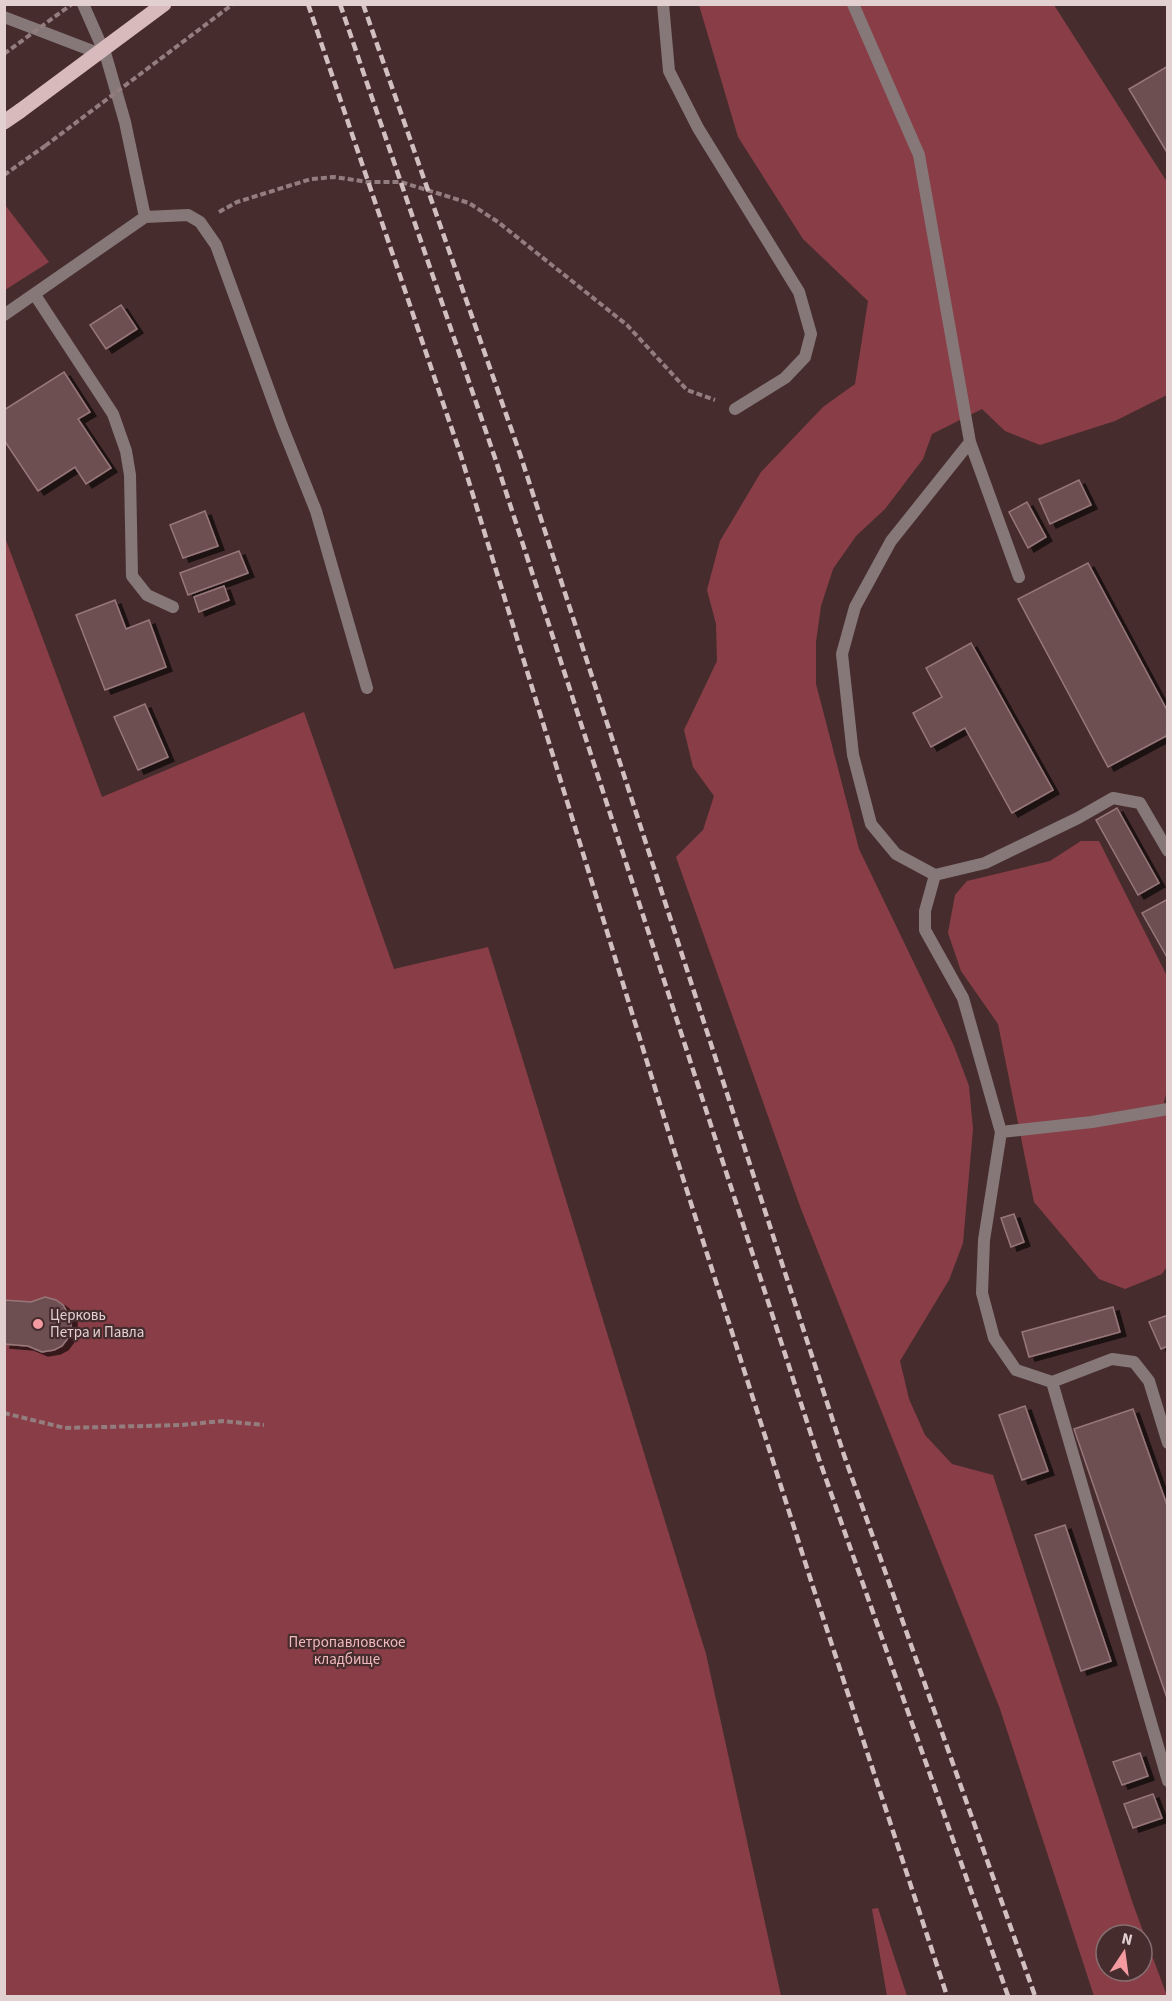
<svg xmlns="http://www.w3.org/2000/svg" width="1172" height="2001" viewBox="0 0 1172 2001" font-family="'Source Sans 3',sans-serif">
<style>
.green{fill:#893e47;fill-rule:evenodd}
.building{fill:#6d4f51;stroke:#977779;stroke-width:1.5;filter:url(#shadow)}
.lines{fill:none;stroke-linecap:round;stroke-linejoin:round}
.path{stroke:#947d7e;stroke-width:4;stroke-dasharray:6 3;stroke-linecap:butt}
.service{stroke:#867878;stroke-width:12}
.primary{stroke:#d8babc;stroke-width:15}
.rail{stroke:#d2bfc0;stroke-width:4.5;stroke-dasharray:9 4.5;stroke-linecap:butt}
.path-bridge{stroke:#947d7e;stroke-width:4;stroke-dasharray:6 3;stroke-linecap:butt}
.primary-bridge{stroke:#d8babc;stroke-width:15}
.poi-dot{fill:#f49aa1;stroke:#472c2e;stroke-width:2}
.labels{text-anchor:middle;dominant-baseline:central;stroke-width:4.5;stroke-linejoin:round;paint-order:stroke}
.poi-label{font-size:15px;fill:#e2d0d1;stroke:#472c2e;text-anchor:start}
.park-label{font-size:15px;fill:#f0babd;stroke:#472c2e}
</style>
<defs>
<filter id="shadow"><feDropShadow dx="6" dy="4" stdDeviation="0" flood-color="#0009"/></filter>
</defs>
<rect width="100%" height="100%" fill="#472c2e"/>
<!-- green -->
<path class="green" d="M699,5H1054L1167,182V395L1115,421L1040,445L1005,431L982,409L932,434L923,459L885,509L856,536L833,569L821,606L816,642V684L859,849L954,1046L969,1086L973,1129L963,1243L949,1280L900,1361L909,1399L925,1435L952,1464L993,1475L1133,1904L1167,1996H1094L1000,1709L801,1209L676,857L703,830L714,796L693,767L684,730L717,661L716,624L707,590L720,541L761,472L823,407L855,384L868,301L803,239L738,137ZM1106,1935H1142V1971H1106Z
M5,205L49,262L5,290H4Z
M4,535L102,797L304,712L394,969L488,947L706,1654L781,1996H5Z
M1081,841H1099L1167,976L1168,1086L1164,1102L1168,1116V1265L1162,1274L1125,1289L1099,1279L1034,1202L998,1024L961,971L948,933L955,895L967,881L1050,861Z
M878,1908L907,1996H887L872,1909Z"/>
<!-- building -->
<path class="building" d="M1168,66V154L1129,89Z
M121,305L137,329L106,349L90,325Z
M64,372L90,412L78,419L111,468L86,484L75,467L38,491L4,440V410Z
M1079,480L1091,505L1050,524L1039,499Z
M1027,502L1046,537L1028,548L1009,512Z
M205,511L218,546L183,558L170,525Z
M239,551L248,573L188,595L180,573Z
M1088,563L1168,712V735L1108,767L1018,599Z
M224,586L229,600L199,612L194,597Z
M115,600L126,629L149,620L166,667L105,690L76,615Z
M971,643L1053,790L1012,813L965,728L931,747L913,713L942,697L926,668Z
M145,704L168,757L138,770L114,717Z
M1117,808L1159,883L1138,895L1096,820Z
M1168,899V959L1142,913Z
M1014,1214L1024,1242L1011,1247L1001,1218Z
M45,1297L56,1300L63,1305L71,1319V1329L68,1338L62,1346L54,1350L42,1352L28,1346L4,1344V1300L31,1302Z
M1113,1307L1120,1332L1029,1357L1022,1332Z
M1168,1315V1346L1161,1349L1149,1322Z
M1025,1406L1048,1471L1022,1480L999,1415Z
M1133,1409L1168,1508V1701L1074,1429Z
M1065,1525L1111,1661L1081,1671L1035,1535Z
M1140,1753L1148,1776L1122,1785L1113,1762Z
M1153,1794L1162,1818L1133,1828L1124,1804Z"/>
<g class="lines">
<!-- path -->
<path class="path" d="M4,175L45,146
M219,212L237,202L311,179L334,177L368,182H401L469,203L498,222L627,325L687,390L715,400
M4,1413L65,1428L181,1425L222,1421L264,1425"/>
<!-- service -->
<path class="service" d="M83,4L106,56
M663,4L669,71L698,128L799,292L811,334L805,357L785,378L735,409
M853,4L919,155L970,442L1019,577
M4,17L106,56L125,122L145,217
M35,295L113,414L126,451L130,475L132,576L147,595L173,607
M4,315L145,217L188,215L200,222L216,245L282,426L316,511L367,688
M970,442L891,541L855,607L842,654L853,755L871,824L896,854L935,875L985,863L1078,818L1113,798L1140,803L1168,851
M935,875L925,911V930L963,998L1001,1132L1092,1122L1168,1109
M1001,1132L984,1240L982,1293L994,1338L1016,1370L1052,1382L1112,1359L1134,1362L1149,1381L1168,1443
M1052,1382L1168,1781"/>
<!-- primary -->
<path class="primary" d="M4,122L20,111"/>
<!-- rail -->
<path class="rail" d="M308,4L461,456L675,1153L813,1587L947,1996
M340,4L495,458L819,1459L1008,1996
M363,4L520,454L844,1455L1035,1996"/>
<!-- path-bridge -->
<path class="path-bridge" d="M4,54L72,4
M45,146L233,4"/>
<!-- primary-bridge -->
<path class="primary-bridge" d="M20,111L164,4"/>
</g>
<!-- markers -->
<circle class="poi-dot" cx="38" cy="1324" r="6"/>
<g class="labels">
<!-- poi labels -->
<g class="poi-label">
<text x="50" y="1315">Церковь<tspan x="50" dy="17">Петра и Павла</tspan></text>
</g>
<!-- park labels -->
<g class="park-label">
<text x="347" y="1642">Петропавловское<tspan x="347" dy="17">кладбище</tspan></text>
</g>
</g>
<!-- border -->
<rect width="1172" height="2001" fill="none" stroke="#e2d0d1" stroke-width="12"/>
<!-- north arrow -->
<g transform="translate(1124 1953) rotate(13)"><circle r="28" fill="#472c2e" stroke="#856e6f" stroke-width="1.5"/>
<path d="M0-4.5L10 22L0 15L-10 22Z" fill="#f49aa1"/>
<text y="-9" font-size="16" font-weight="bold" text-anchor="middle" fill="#e2d0d1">N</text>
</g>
</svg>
